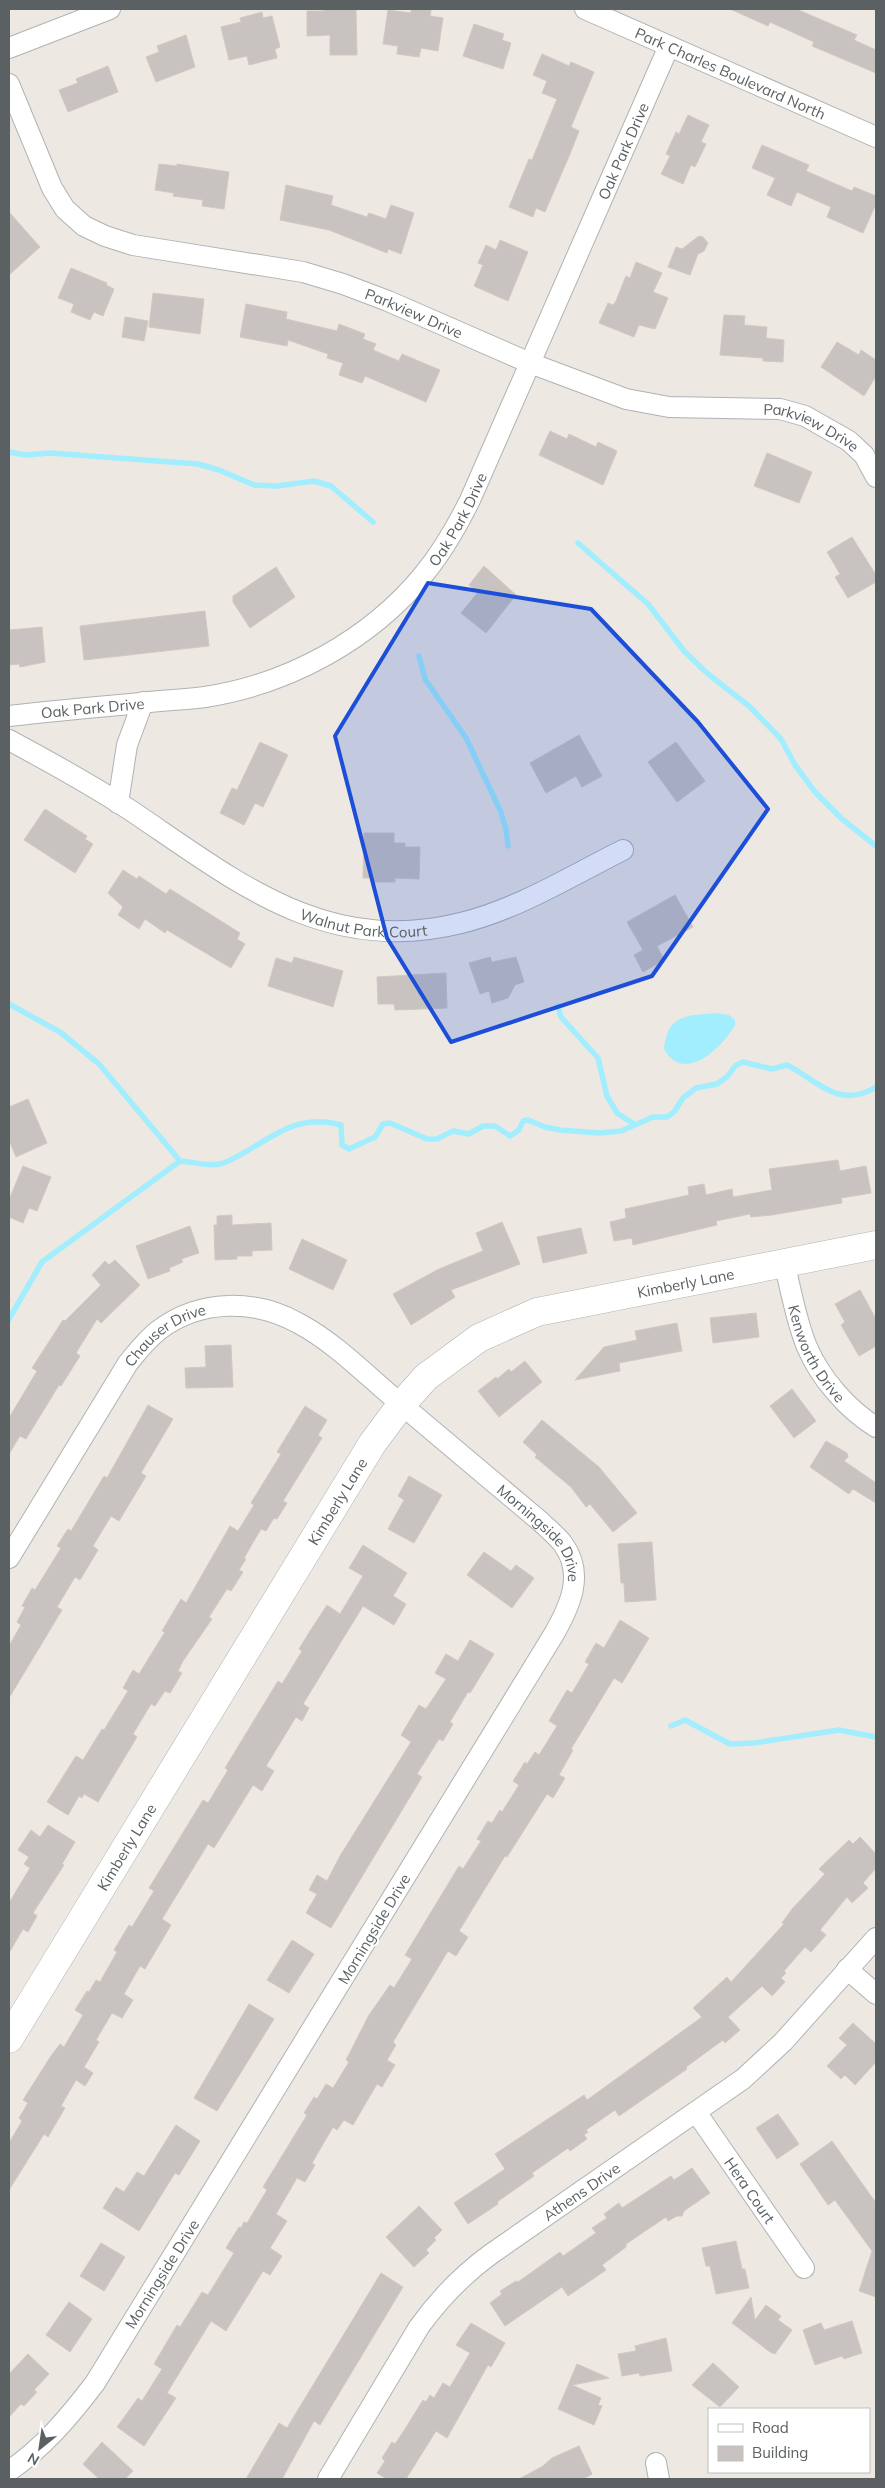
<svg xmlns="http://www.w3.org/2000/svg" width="885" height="2488" viewBox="0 0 885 2488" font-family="Mulish,sans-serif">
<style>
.water{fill:#a2eefe}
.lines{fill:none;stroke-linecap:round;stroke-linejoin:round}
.stream{stroke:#a2eefe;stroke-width:5.5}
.building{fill:#c8c3c0;stroke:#d2c8c1}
.street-casing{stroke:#aeb3b5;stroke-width:22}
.secondary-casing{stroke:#afb5b8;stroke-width:29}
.street{stroke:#fff;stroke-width:20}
.secondary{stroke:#fff;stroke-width:28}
.marked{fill:#1d4ed8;fill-opacity:0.2;stroke:#1d4ed8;stroke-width:4;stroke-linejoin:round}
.labels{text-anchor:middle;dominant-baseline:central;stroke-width:4;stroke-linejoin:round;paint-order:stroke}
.street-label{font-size:15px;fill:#5b6163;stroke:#fff}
</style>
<rect width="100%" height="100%" fill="#ede8e2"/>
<!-- water -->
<path class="water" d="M716,1013L729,1015L735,1020V1025C722,1048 684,1085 664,1049C668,1014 685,1016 716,1013Z"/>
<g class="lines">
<!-- stream -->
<path class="stream" d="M9,452L26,455L50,453L198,464L219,470L254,485L277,486L314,481L331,486L373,522
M578,543L648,604L684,651L708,674L749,706L781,739L795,765L815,792L842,819L876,846
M419,656L425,679L466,738L500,810L506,829L508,846
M9,1004L60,1032L99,1064L180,1161
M558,1006L561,1017L598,1058L607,1096L617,1113L634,1124
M9,1319L42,1262L180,1161C194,1162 213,1168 226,1162C267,1144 292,1111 341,1125L342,1145L349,1149L375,1137L383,1124L390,1123L427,1139H437L453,1131L469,1134L483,1126H495L510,1136L519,1130L523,1121L528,1120L545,1127L560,1130L599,1133L621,1131L653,1117H667L674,1112L683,1098L696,1088L717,1084L728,1076L735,1066L743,1062L772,1069L787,1065C818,1081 839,1110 876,1087
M671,1726L685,1720L730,1744L754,1743L839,1730L876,1737"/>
</g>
<!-- building -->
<path class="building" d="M324,9H356L357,55H330V35L307,36V11H324Z
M411,9L431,10L430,16L443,18L438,51L421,48L419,57L397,54L398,46L383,44L388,10L411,13Z
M730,9H796L857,35L854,40L876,50V73L812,46L814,42L770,22L768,26Z
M262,12L263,18L272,16L280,47L275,49L277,58L249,65L247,56L229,60L221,27L241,22L240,18Z
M474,24L504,34L502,40L511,43L503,69L463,56Z
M186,35L195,67L156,82L146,57L159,52L157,46Z
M542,54L569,66L571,62L594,72L571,127L579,131L570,154L545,212L536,208L533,217L509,207L529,159L532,160L557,99L542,93L547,81L533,75Z
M108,66L118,92L68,112L59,90L78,83L76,79Z
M688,115L709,125L701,142L706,144L695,167L691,165L683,184L661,174L670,156L666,154L676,132L679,134Z
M762,145L809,165L806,171L852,191L854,187L876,196V204L863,233L827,217L831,207L797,192L791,206L767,195L775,178L752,168Z
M159,164L177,166V164L229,172L224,209L202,206L203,200L173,196L174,193L155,190Z
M286,185L333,196L331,205L367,217L369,213L386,219L391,205L414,213L401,254L388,249L387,253L329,230L280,220Z
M9,212L40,247L9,275Z
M699,236L703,237L708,243L704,251L698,254L690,275L668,267L676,247L682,249Z
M500,240L528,252L508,301L474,286L483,265L478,263L486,245L496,250Z
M636,262L662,273L653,292L668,298L655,329L639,325L634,337L599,323L608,303L613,305L616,301L626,276L630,278Z
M71,268L107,283L106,285L114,289L103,316L94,312L90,320L71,312L74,304L58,298Z
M153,293L204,299L200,334L149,327Z
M246,304L287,312L286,319L337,331L339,324L365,334L363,339L376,344L373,350L399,361L402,354L440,370L426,402L365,376L362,383L339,375L343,363L327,358L328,354L288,340L287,346L240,337Z
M724,315L745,316L744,325L767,327L766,338L784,340L783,362L763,361V358L720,355Z
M125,317L148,321L144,341L122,337Z
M837,342L859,355L861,350L876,360V376L864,396L821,367Z
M550,431L567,439L569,434L596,447L598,442L617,451L603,485L539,455Z
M767,453L812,472L799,503L754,486Z
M852,537L876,575V582L848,598L835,577L840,574L827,552Z
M484,566L516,595L486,633L461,613L478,592L469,585Z
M276,567L295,597L250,628L233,602V596Z
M205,611L209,646L84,660L80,626Z
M42,627L45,662L20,667L19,664L9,665V630Z
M579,735L602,776L582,787L576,776L546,793L530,763Z
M260,742L288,755L263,807L255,803L244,825L220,813L232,788L237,790Z
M676,742L705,781L677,802L648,762Z
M45,809L87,836L85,839L93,844L75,873L24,840Z
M364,833H394V843H405V847H420L419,879L395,878V882H373V878H363Z
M123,870L137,879L139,876L166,894L170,889L240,933L237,939L245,944L231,968L167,930L165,933L145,919L139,929L118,915L123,907L108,893Z
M675,895L693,927L657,946L664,960L643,972L634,955L643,950L627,922Z
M294,957L343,971L333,1007L268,986L276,958L292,963Z
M490,957L492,962L516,957L524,982L515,985L508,998L492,1003L489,991L480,994L469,963Z
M446,973L447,1008L395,1010L394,1004H378L377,977Z
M28,1099L47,1143L16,1157L9,1140V1107Z
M838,1160L840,1171L866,1166L871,1193L841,1198L842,1203L772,1215L751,1217L750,1214L716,1221L717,1225L633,1245L632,1238L614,1241L610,1222L626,1218L625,1209L689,1195L688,1187L704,1184L706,1195L732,1189L733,1197L772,1190L769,1169Z
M23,1166L51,1177L37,1211L29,1208L23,1223L9,1217V1200Z
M232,1215V1225L271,1223L272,1250L252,1251V1256H237V1259L215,1260L214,1225H217V1216Z
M502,1222L520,1264L451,1290L455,1297L411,1325L393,1294L439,1269L483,1251L476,1233Z
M190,1226L199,1253L181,1259L183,1262L169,1268L170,1271L148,1279L136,1246Z
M581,1228L587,1253L543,1263L537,1237Z
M302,1239L347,1260L333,1290L289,1269Z
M115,1260L140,1285L101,1323L97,1319L76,1353L80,1356L61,1386L59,1385L26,1439L20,1436L9,1454V1418L37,1371L32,1368L63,1320L65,1321L101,1285L92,1275L105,1261L109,1265Z
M860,1290L876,1319V1346L859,1356L841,1325L845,1322L835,1304Z
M756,1313L759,1337L713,1343L710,1318Z
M677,1323L682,1351L619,1363L620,1371L575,1380L604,1347L637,1340L635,1331Z
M231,1345L233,1387L186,1388L185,1368L206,1367L205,1346Z
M525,1361L542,1382L499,1417L478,1391L496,1377L497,1379L509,1369L511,1372Z
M792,1389L816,1421L794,1438L770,1406Z
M148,1405L173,1419L141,1473L146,1476L119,1521L111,1516L93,1546L98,1550L80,1580L75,1577L57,1607L62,1610L9,1698V1646L21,1625L17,1622L25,1607L22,1606L32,1588L35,1590L61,1548L57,1546L68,1529L71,1531L104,1476L107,1478Z
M305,1406L327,1420L318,1435L322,1438L283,1501L287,1503L277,1519L274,1518L266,1531L261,1529L244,1558L246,1559L239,1570L243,1572L231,1591L227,1589L209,1617L212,1619L183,1661L178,1671L182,1673L170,1693L165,1691L155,1706L151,1704L133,1734L137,1737L98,1802L84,1794L82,1798L79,1796L68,1815L47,1802L76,1756L83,1760L102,1729L104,1730L128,1691L123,1688L133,1670L139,1674L165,1632L162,1631L181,1599L186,1603L230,1526L238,1531L254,1505L251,1503L281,1454L277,1452Z
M542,1420L599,1467L637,1513L613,1532L590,1504L586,1507L571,1487L535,1457L537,1455L523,1442Z
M826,1441L847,1453L848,1457L844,1461L876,1483V1503L853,1489L849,1494L810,1467Z
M409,1476L442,1495L414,1543L388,1529L404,1500L398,1496Z
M652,1542L656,1600L625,1602L624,1583H621L618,1544Z
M363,1545L407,1573L393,1596L406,1604L394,1625L363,1606L303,1704L309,1708L302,1721L296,1717L266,1766L274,1771L262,1791L253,1785L214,1848L208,1844L162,1919L171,1925L145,1969L140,1966L124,1994L133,2000L122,2018L112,2013L96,2040L99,2042L84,2067L93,2073L85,2086L76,2080L61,2106L65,2108L48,2137L44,2134L9,2190V2143L22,2121L19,2118L28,2103L23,2100L51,2056L60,2044L64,2047L83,2015L75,2010L87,1991L89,1992L96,1980L100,1982L117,1952L114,1950L129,1925L132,1927L154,1891L149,1888L203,1800L208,1803L228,1770L225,1768L278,1681L282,1684L302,1651L299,1649L310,1631L327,1605L340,1614L363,1576L349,1568Z
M484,1552L511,1571L516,1565L534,1578L512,1608L467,1575Z
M620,1620L649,1638L622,1683L614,1678L571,1749L573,1750L559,1775L565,1778L553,1798L547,1794L507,1857L505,1856L459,1931L468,1937L456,1956L448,1951L393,2042L396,2045L387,2060L395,2065L382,2087L377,2084L353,2125L344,2120L337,2130L333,2127L312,2163L315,2165L305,2182L297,2178L276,2214L287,2221L270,2248L282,2256L270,2275L263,2271L226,2331L211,2321L167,2393L176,2398L144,2446L117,2427L138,2398L142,2401L162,2369L154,2364L177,2325L180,2327L202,2292L208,2295L234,2253L226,2248L239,2227L241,2228L244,2222L247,2223L267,2190L263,2187L307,2115L304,2113L314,2097L317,2099L326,2084L333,2088L349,2062L346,2060L369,2015L390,1985L394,1988L412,1959L405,1955L459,1866L463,1869L481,1841L477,1839L488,1821L492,1823L500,1810L502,1812L519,1785L513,1781L525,1762L527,1764L535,1752L539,1755L557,1726L549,1721L567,1690L572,1693L589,1664L585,1662L596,1643L604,1648Z
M470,1640L494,1654L470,1693L468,1692L450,1722L453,1724L443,1741L439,1739L417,1774L422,1777L331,1928L306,1913L317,1894L309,1890L317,1875L327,1881L340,1856L411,1742L401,1735L419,1705L426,1709L446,1679L435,1673L446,1654L458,1661Z
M48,1825L75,1842L62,1864L64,1865L33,1913L37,1916L28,1932L23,1929L9,1953V1903L30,1868L24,1864L29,1857L18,1850L31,1830L40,1837Z
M860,1837L876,1854V1868L863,1883L868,1888L852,1903L847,1897L820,1930L826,1935L811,1952L805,1947L784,1971L786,1973L781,1978L785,1982L772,1996L762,1986L728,2017L740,2030L725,2043L723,2040L686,2067L687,2069L619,2116L615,2110L586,2130L588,2132L584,2135L587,2139L570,2151L568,2148L532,2173L534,2176L497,2202L498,2204L468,2224L454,2203L505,2169L495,2154L584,2095L587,2100L702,2017L693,2008L727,1977L731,1982L784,1924L782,1923L792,1909L825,1874L819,1869L849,1840L853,1844Z
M292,1940L314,1954L289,1993L267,1980Z
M249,2004L274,2019L217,2111L194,2098Z
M853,2023L876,2044V2062L855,2085L845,2075L841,2079L827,2066L847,2045L839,2038Z
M778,2114L799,2144L777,2159L756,2128Z
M176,2125L200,2141L179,2175L175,2173L139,2231L103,2208L116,2187L124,2192L137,2172L144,2176Z
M832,2141L876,2203V2297L859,2291L872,2251L835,2200L828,2205L800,2164Z
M692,2168L710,2193L684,2211L682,2216H677L668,2221L666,2217L626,2244V2247L602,2265L606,2270L568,2296L562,2287L505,2326L490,2303L502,2294L500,2291L516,2281L518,2282L560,2252L563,2256L596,2233L592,2228L607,2218L604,2214L619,2203L622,2208L671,2176L674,2180Z
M419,2206L442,2230L434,2238L436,2240L426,2250L429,2253L414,2267L386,2237Z
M736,2241L742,2269H745L749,2288L716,2294L710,2266H706L702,2248Z
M101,2243L125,2257L104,2291L80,2276Z
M381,2273L403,2287L320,2425L314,2421L282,2479H246L279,2423L287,2428Z
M751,2297L755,2320L766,2305L781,2316L778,2320L792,2330L775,2354L770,2352L732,2323Z
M69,2302L92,2319L70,2352L46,2335Z
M852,2321L862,2353L844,2359L842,2356L815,2365L803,2330L821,2323L824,2330Z
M471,2323L505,2343L491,2367L488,2365L447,2438L436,2431L406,2479H387L377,2473L385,2461L382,2458L392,2442L395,2444L405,2429L423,2400L426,2402L430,2395L434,2398L443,2383L450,2387L470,2353L456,2345Z
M666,2338L672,2371L640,2376L639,2373L622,2376L618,2354L636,2351L635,2346Z
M28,2354L49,2374L34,2390L37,2392L24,2406L21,2404L9,2417V2374Z
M713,2363L739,2387L720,2407L692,2385Z
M577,2364L609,2378L572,2385L601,2398L598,2405L602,2406L594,2425L558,2409Z
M102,2442L133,2471L125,2479H99L83,2464Z
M579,2446L592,2474L583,2479H519L543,2466L552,2458Z"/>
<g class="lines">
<defs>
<g id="street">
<path id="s1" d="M585,9L876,137"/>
<path d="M9,48L110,9"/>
<path id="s2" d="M9,84L52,188L65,209L84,226L105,236L133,245L303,272L343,284L388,301L530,363L626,399L669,407L780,409L805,416L849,441L864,455L876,477"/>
<path id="s3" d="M9,716C53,711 97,707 141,703C162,700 184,700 205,697C289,684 370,640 424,574C443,551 457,526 470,500L669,46"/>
<path id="s4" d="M9,740C50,762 90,784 130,810C236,881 325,957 461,923C518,909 571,876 623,850"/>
<path d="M118,803L127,745L143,702"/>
<path id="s5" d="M784,1262C791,1290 796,1321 807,1347C820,1378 848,1410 876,1427"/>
<path id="s6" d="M9,1558L128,1363C138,1351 147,1339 159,1330C200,1299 255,1299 298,1323C336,1343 368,1377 402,1405C448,1444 495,1483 541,1522C548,1529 557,1536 563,1544C585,1574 570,1606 554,1634L95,2383C70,2416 43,2448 9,2471"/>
<path d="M847,1969L876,1994"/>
<path id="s7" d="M696,2112L804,2268"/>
<path d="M656,2463L659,2479"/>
<path id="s8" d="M328,2479L419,2327C440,2298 462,2275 491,2254L743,2079L783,2042L876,1938"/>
</g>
<g id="secondary">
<path id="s9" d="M9,2039L372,1444L401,1405L426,1377L479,1338L537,1312L876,1245"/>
</g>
</defs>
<!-- street casing -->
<use href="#street" class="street-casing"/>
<!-- secondary casing -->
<use href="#secondary" class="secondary-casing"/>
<!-- street -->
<use href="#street" class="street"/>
<!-- secondary -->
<use href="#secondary" class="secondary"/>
</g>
<!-- marked area -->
<path class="marked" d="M428,583L591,609L698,722L768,809L652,976L451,1042L387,938L335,736Z"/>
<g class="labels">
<!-- street labels -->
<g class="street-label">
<text stroke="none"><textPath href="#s1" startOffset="159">Park Charles Boulevard North</textPath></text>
<text stroke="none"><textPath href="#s3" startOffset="922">Oak Park Drive</textPath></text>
<text stroke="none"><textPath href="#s2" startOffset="506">Parkview Drive</textPath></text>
<text stroke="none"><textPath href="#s2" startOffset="925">Parkview Drive</textPath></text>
<text stroke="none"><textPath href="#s3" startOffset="518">Oak Park Drive</textPath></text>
<text stroke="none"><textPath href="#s3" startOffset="84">Oak Park Drive</textPath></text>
<text stroke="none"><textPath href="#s4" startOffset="404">Walnut Park Court</textPath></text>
<text stroke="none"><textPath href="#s9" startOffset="1064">Kimberly Lane</textPath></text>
<text stroke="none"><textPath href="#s6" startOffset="276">Chauser Drive</textPath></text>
<text stroke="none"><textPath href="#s5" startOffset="98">Kenworth Drive</textPath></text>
<text stroke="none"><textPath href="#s9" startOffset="630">Kimberly Lane</textPath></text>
<text stroke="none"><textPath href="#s6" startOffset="744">Morningside Drive</textPath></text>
<text stroke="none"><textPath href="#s9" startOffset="225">Kimberly Lane</textPath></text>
<text transform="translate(374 1929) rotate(-59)">Morningside Drive</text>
<text stroke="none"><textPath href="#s7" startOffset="95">Hera Court</textPath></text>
<text stroke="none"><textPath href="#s8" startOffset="390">Athens Drive</textPath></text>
<text transform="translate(162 2274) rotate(-58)">Morningside Drive</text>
</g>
</g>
<!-- border -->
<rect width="885" height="2488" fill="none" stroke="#5b6163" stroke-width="20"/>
<!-- legend -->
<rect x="708" y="2408" width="162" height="65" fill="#ffffff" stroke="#bdc0c1"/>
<rect x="718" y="2424" width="25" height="8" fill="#ffffff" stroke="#bdc0c1"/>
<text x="752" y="2433" font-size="15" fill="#5b6163">Road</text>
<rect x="718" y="2446" width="25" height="15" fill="#c8c3c0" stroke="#bdc0c1"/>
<text x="752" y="2458" font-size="15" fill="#5b6163">Building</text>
<!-- north arrow -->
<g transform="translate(40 2448) rotate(210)" stroke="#ffffff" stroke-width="4" paint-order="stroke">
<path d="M0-4L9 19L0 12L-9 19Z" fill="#5b6163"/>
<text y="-8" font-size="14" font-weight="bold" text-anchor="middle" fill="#5b6163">N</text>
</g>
</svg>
